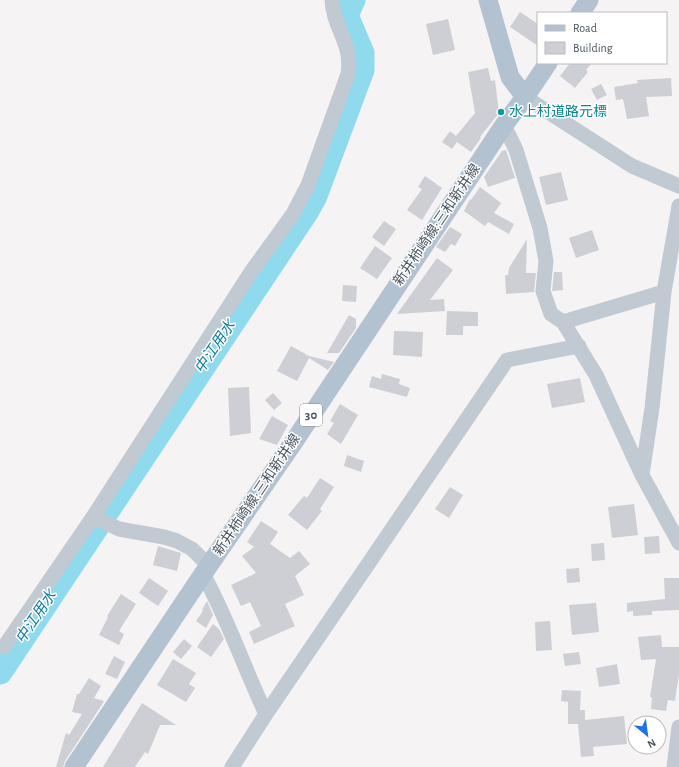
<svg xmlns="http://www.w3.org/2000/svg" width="679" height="767" viewBox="0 0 679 767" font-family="'Alegreya Sans','Noto Sans JP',sans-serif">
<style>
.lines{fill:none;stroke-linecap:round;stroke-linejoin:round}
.river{stroke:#90daee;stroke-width:25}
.building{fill:#cdcfd5}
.minor{stroke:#c1cad2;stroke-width:15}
.major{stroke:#b3c2d1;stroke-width:19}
.culture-dot{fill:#0f9aa8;stroke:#fff;stroke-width:1.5}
.labels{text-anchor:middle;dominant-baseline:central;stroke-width:3;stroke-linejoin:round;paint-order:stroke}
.shield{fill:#fff;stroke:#808990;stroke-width:1}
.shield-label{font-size:13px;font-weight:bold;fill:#4a5661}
.culture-label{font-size:14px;fill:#0d838f;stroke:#fff;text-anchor:start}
.street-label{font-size:14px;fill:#4a5661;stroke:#fff}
.water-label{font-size:15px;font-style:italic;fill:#0c7c9b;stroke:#fff}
</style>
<rect width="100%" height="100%" fill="#f5f3f3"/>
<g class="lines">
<!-- river -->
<path class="river" d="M0,672L306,212L315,196L362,70V53L346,15L353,0"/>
</g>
<!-- building -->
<path class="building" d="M520,12L538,24V46L510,27Z
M448,19L455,50L433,55L426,24Z
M570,63H592L586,70L588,72L575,88L560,76Z
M488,68L491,81L495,80L499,113L480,137L481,138L471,152L457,142L452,149L442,142L450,131L456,136L475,113L468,72Z
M671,78L672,96L646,97L649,116L627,119L623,99L616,100L614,87L638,83L637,80Z
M601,84L607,95L597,100L591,89Z
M506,150L515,178L488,187L484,177L502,151Z
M561,172L568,200L546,205L539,177Z
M425,176L442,188L422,220L407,210L422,189L418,187Z
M480,187L501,203L494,213L514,224L509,234L488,222L485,226L464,211L470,199L471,200Z
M384,221L396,229L384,246L372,237Z
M450,227L462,234L455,246L451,244L445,252L436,247Z
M592,230L599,250L576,258L569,238Z
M527,239L526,273H536L534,292L506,294L505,275H508L509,268Z
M375,246L392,258L377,279L360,268Z
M437,258L453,270L430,300L444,299L445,311L397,314Z
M554,272H562L563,290L552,291Z
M343,285L357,286L356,302L342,301Z
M447,311L478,312V326H463V335H446Z
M349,315L356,319V328L339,353H327Z
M394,331L423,332L422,357L393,355Z
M291,346L309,356L334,362L328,370L309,358L297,381L277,371Z
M382,374L400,379L399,384L410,388L407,397L369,387L372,376L381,379Z
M580,378L585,402L552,408L547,384Z
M249,387L251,433L230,436L228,388Z
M273,393L282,403L274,410L265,400Z
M340,404L358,415L341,444L327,434L334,423L330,421Z
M272,416L288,425L277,445L259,439Z
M347,455L364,461L361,472L344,466Z
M320,478L334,487L320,509L322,511L307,530L288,515L304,496L307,498Z
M450,487L463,495L449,518L435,509Z
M634,504L638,535L612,538L608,507Z
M261,521L278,532L270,544L290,558L299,551L310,564L295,576L304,595L285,604L295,626L254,644L249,632L261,626L250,602L241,606L231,585L256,573L242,556L254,547L247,542Z
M659,536L660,553L645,554L644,537Z
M604,543L605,560L592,561L591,544Z
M158,546L181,553L177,571L153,565Z
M579,568L580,582L567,583L566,569Z
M149,578L168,591L158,606L139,593Z
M664,578H679V610L652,611V615L633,616V611L627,612V603L665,599Z
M121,594L136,604L119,631L124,634L119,645L99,635L108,617L107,616Z
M207,601L213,615L206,628L196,621L203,611L202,610Z
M596,603L599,632L572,635L569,605Z
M550,621L552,650L536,651L535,622Z
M213,624L219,629L224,639L211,657L197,647Z
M661,635L662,647H679V674L675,701L668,700L666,711L651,709L652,698L650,697L656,659L641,660L638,637Z
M184,639L192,646L181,659L173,652Z
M579,652L581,664L565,666L563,654Z
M114,656L125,662L117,679L105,674Z
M173,659L196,673L189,684L195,688L186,702L157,685Z
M617,664L620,684L599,687L596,668Z
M89,678L101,686L94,698L104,701L103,703L65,761L63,767H56L66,733L69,735L82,714L72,712L77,694H79Z
M562,690L581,691L580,710H585V720L624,716L627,744L593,747L594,756L581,757L578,724H568V702L561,701Z
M142,703L176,725H160L148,754L145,752L135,767H103Z"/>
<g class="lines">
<!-- minor -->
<path class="minor" d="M525,97L632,166L679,186
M504,125L516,150L540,228L546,261L543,291L551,314L563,322L596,375L642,475L679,543
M563,322L664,292
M642,475L652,408L664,292L679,206
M93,517L119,529L164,537L177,541L192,549L209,566
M203,574C228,619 244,668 266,714
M4,647L93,517L251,272L293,214L308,185L348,74C353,43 333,28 332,0
M232,767L266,714L507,360L579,346
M674,767L679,727"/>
<!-- major -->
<path class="major" d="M488,0L510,77L525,97
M580,13L589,0
M74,767L203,574L293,443L504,125L525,97L548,63"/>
</g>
<!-- markers -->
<circle class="culture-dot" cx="501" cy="112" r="4"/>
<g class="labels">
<!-- shield labels -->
<rect class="shield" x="300" y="404" width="22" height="22" rx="3"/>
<g class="shield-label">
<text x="311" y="415">30</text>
</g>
<!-- culture labels -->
<g class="culture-label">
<text x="509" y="112">水上村道路元標</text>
</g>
<!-- street labels -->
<g class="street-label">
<text transform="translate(437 225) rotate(-56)">新井柿崎線;三和新井線</text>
<text transform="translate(257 495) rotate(-56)">新井柿崎線;三和新井線</text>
</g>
<!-- water labels -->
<g class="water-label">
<text transform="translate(215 347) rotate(-56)">中江用水</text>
<text transform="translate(36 617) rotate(-56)">中江用水</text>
</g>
</g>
<!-- legend -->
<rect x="537" y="12" width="130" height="52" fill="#ffffff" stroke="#b7bbc0"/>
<rect x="545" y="25" width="20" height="6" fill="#b3c2d1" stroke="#b7bbc0"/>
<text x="573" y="32" font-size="12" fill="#4a5661">Road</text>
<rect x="545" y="42" width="20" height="12" fill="#cdcfd5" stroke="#b7bbc0"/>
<text x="573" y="52" font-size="12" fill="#4a5661">Building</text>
<!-- north arrow -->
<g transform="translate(647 735) rotate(151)"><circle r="19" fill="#ffffff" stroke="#b7bbc0"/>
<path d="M0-3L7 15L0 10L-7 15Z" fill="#1a73e8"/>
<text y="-6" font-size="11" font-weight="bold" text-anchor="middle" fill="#4a5661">N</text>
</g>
</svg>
